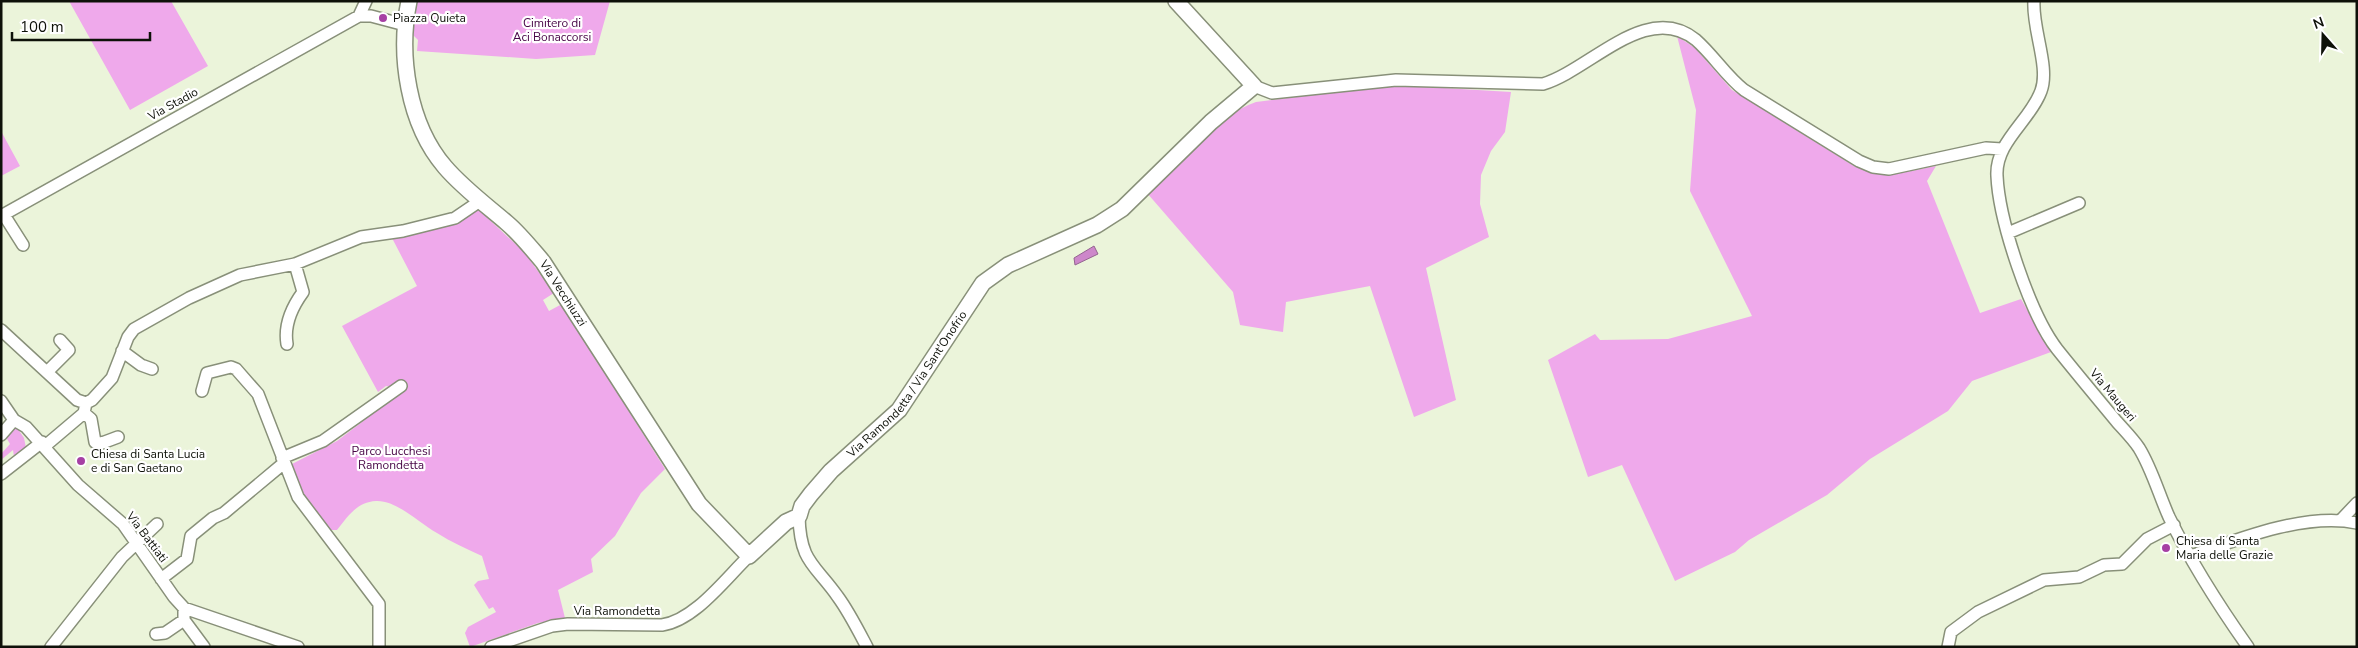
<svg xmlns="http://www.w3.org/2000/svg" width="2358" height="648" viewBox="0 0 2358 648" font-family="'Nunito Sans',sans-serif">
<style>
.green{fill:#efa9eb}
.water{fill:#cd87ca;stroke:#946490}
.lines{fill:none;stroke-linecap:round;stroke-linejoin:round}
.minor-casing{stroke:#889079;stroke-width:14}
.major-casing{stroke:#889079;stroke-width:18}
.minor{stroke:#fff;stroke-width:11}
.major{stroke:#fff;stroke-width:15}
.poi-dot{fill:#a640a4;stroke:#fff;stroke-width:2}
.labels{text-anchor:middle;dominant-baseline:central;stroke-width:4.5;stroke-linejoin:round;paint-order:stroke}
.poi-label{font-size:12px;fill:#0e1109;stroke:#fff;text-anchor:start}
.park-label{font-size:12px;fill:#470546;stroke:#fff}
.street-label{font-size:12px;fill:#0e1109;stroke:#fff}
</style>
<rect width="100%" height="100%" fill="#ebf4da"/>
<!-- green -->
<path class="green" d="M69,1H171L208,66L130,110Z
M417,1H610L595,55L536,59L417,51L418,40L410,32Z
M1677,36L1695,48L1732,90L1854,166C1885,180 1904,172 1936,166L1927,181L1980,313L2021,299L2051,352L1972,381L1948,411L1870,459L1827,495L1749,540L1735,552L1675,581L1622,465L1588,477L1548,360L1595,334L1600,340L1668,339L1752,316L1690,191L1696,110Z
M1394,85L1511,92L1505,132L1491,151L1481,175L1480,204L1489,237L1426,268L1456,400L1414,417L1370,286L1286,302L1283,332L1240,325L1233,292L1147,193C1178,163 1215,116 1256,102Z
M1,131L20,166L1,176Z
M479,210L524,252L554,293L543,300L549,311L562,304L665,469L641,493L615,536L591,559L593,572L558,590L565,618L538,623L470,647L465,633L468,627L496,612L493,607L489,609L474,585L478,581L489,579L482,556C467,549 451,542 437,533C419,523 397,500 376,501C357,502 348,516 337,530H331L303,495L292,467V464L337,441L404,390L386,386L378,392L342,326L417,286L392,238L460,220Z
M14,428L18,429L24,438L26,448L14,457L13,450L1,460V454L10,444L6,437Z"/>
<!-- water -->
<path class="water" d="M1094,246L1098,254L1075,265L1074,258Z"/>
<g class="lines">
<defs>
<path id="minor" d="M2034,1C2032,29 2050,67 2041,91C2030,121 1995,142 1997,176C1999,221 2030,314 2057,349C2077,374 2097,398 2117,422C2125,431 2133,439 2139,448C2152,469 2159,495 2169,517C2191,562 2219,606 2248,647
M359,16H371L405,25
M1254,86L1272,93L1396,80L1543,84C1590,70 1647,0 1696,40C1714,56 1726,76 1744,90L1859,161L1873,167L1889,169L1986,148L2002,149
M4,215L23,245
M1,216L359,16L366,1
M2008,233L2079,203
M1,330L77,400L86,403L92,400L112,378L128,337L134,329L189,298L240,275L295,264L361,237L403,231L455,218L480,201
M287,344C284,326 292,307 303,292L295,264
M122,351L141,365L152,369
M47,372L69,350L60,340
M202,391L207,373L231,367L236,369L258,394L298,497L379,604V647
M1,401L14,420L26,427L78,485L123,524L174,597L184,608L298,647
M84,413L91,419L95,442L102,443L118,437
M1,435L14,420
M45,446L84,413L86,403
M282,458L323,441L401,386
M1,474L42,442
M799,516C800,563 815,564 838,597C849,612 858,630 867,647
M2340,521L2357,503
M2191,556C2238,539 2306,512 2357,523
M161,579L187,559L191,536L213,518L224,513L284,463
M184,608V620L204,647
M156,634L165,633L184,620
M51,647L122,557L157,524
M491,647L552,626L568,624L662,625C695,620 725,579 749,556
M1948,647L1951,632L1978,612L2044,580L2079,577L2104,565L2122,564L2147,539L2174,525"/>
<g id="major">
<path id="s1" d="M409,1C398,55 408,124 445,167C463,188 486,205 507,223C520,234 531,248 543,262L699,504L749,556L786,522L799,516L802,506L811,494L831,471L899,410L983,283L1008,265L1097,225L1122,209L1211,122L1254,86L1176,1"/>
</g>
</defs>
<!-- minor casing -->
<use href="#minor" class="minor-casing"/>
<!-- major casing -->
<use href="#major" class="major-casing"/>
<!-- minor -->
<use href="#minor" class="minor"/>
<!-- major -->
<use href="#major" class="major"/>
</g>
<!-- markers -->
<g class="poi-dot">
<circle cx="383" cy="18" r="5"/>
<circle cx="81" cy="461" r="5"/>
<circle cx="2166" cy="548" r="5"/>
</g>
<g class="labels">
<!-- poi labels -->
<g class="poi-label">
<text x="393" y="18">Piazza Quieta</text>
<text x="91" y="454">Chiesa di Santa Lucia<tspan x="91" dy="14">e di San Gaetano</tspan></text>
<text x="2176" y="541">Chiesa di Santa<tspan x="2176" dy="14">Maria delle Grazie</tspan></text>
</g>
<!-- park labels -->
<g class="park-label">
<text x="552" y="23">Cimitero di<tspan x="552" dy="14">Aci Bonaccorsi</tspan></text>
<text x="391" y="451">Parco Lucchesi<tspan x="391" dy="14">Ramondetta</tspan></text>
</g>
<!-- street labels -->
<g class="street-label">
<text transform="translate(173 104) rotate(-29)">Via Stadio</text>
<text stroke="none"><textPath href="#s1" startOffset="349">Via Vecchiuzzi</textPath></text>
<text stroke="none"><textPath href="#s1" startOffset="909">Via Ramondetta / Via Sant'Onofrio</textPath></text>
<text transform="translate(2113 395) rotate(50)">Via Maugeri</text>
<text transform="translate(147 537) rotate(53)">Via Battiati</text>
<text x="617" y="611">Via Ramondetta</text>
</g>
</g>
<!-- border -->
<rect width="2358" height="648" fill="none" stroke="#0e1109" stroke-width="5"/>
<!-- north arrow -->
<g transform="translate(2323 35) rotate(340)" stroke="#ffffff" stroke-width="4" paint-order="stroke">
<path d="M0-4L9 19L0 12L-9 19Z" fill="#0e1109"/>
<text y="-8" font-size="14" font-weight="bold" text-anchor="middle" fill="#0e1109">N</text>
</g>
<!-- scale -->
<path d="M12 32v8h138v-8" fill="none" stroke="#0e1109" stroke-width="2.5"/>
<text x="20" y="32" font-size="15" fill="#0e1109" stroke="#ffffff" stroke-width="4" paint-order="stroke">100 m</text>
</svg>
